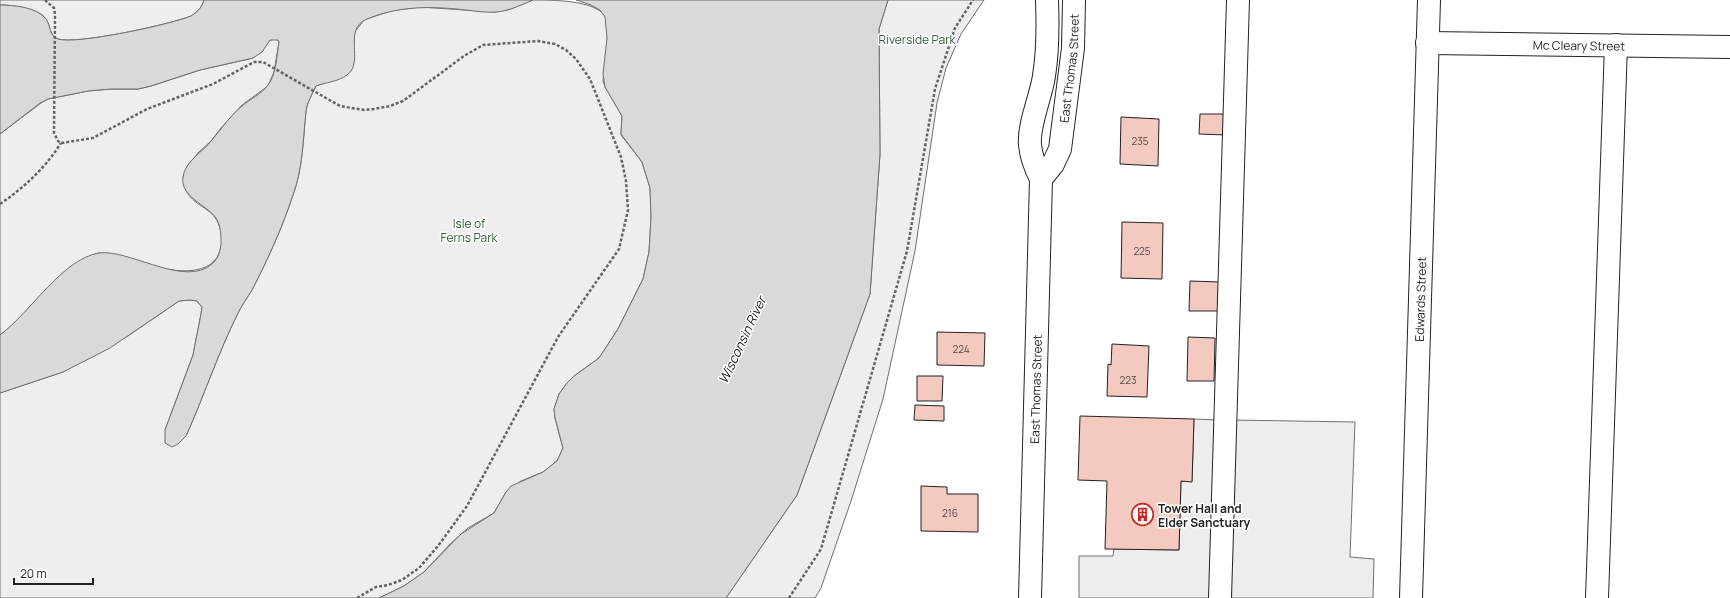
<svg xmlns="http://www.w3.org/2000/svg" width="1730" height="598" viewBox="0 0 1730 598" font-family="Manrope,sans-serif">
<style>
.green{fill:#eee;stroke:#6f6f6f}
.parking{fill:#ededed;stroke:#6f6f6f}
.water{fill:#d9d9d9;stroke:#6f6f6f}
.building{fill:#f3c9c0;stroke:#222}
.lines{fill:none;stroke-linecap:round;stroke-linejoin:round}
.minor-casing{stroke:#222;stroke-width:24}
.major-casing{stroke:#222;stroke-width:24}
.path{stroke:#646464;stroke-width:2.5;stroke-dasharray:3 2;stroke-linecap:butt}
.minor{stroke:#fff;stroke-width:22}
.major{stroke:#fff;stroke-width:22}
.labels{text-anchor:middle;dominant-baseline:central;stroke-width:3;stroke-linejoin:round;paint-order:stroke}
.number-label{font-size:10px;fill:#564c4a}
.park-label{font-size:12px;fill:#2f5e38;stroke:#fff}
.street-label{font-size:12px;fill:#222;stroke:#fff}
.poi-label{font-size:12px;font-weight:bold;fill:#222;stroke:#fff;text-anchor:start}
.water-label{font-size:13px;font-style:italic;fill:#222;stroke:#fff}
</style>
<rect width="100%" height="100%" fill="#fff"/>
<!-- green -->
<path class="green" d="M0,0H204C202,7 198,12 191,16C172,24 76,45 58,39C49,36 51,26 46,19C39,8 12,5 0,5Z
M533,0C553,0 594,0 605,16C611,27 604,67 603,81L605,87L622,116L621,135L642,162L650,188L651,217L649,252L643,279L618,329L599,358L574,376L567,383L559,394L554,409L555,418L563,448L557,461L543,472L521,481L506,492L494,513L468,528L450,544L424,572L404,586L379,598H0V393L63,372L128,336L179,301L190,300L197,301L202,307L201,314L193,355L165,430L178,444L186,436C204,396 218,353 238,313C242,305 247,298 252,290C268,259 282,228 293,195C303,168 303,139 306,111C307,103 312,94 316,86L324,83L354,42V33L364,20L390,11L420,7L495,12L508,10Z
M888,0H984L961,34L946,68L937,103L915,251L883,399L851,501L821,588L815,598H726L797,495L870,294L880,154L879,29Z
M274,39L278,40L279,42L274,72L268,86L242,105L221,128L211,141L199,152L188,165L183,177C184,182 185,190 188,194C200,210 216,208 221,232C223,242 221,253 215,260C196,283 142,263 117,257C112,256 105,253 99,253C96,253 91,256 88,258C51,273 32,312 0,335V134L41,103L48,99L88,91L111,89H138L151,86L200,70L253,58L270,40Z"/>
<!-- parking -->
<path class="parking" d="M1194,419L1217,420L1212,598H1079V556H1113L1114,549L1179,550L1181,481H1192Z
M1231,420L1355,422L1350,557L1374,559L1373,598H1226Z"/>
<!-- water -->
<path class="water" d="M204,0H533C521,5 509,11 496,12C483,13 469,10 456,9C426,6 396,7 367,19C342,29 365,63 347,75C338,82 326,82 316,86C312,94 307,103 306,111C303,139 303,168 293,195C282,228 268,259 252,290C247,298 242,305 238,313C218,353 204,396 186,436L178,444L172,447L165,443V430L193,355L201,314L202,307L197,301L190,300L179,301L110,348L63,372L0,393V335C30,313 62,259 99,253C127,249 178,283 206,268C216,263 220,255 221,244C221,235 221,226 216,218C206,204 180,197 183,177C185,161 203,152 212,140C222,128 230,116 242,106C250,99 262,94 268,85C276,76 277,54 279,42L278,40H270L262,52L253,58L200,70L151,86L138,89H111L88,91L48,99L40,103L0,134V5C13,5 37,7 46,19C51,26 49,36 58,39C76,45 172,24 191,16C198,12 202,7 204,0Z
M576,0H888L879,29L880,154L870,294L797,495L726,598H379L404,586L424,572L461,534L494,513L506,492L511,486L543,472L557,461L563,448L555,418L554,409L559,394L567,383L574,376L599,358L618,329L643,279L649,252L651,217L650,188L642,162L621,134L622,116L605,87L603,74L607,38L605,17L600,10L591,5Z"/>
<!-- building -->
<path class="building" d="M1200,114H1226V135L1199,134Z
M1121,117L1159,119L1158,166L1120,164Z
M1122,222L1163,223L1162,279L1121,278Z
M1190,281L1220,282L1219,311H1189Z
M937,332L985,333L984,366L937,365Z
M1188,337L1215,338L1214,381H1187Z
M1112,344L1149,346L1147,397L1107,396L1108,364L1111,365Z
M917,376H943L942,401H917Z
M915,405L944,406V421L914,420Z
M1080,416L1194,419L1192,482L1181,481L1179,550L1105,549L1107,481L1078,480Z
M921,486L947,487V494H978V532L921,531Z"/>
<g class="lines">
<defs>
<g id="minor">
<path id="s1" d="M1427,43L1730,47"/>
<path d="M1220,598L1238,0"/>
<path id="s2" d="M1411,598L1429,0"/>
<path d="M1597,598L1616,45"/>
</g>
<g id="major">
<path id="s3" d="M1041,179L1053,164L1060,149L1073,48L1074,0"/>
<path id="s4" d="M1030,598L1041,179C1036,169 1031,157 1030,145C1028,125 1041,97 1044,76C1048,51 1048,26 1047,0"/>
</g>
</defs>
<!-- minor casing -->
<use href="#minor" class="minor-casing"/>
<!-- major casing -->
<use href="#major" class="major-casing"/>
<!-- path -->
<path class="path" d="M45,0L54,8L55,14L54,133L58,141L61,143L93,138L147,109L213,84L254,62H263L340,106L364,110L374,109L390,106L403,101L464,56L483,45L538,41L555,44L566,50L576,59L590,79L621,157L626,181L628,210L619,249L558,337L467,506L438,546L419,568L402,580L388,585L376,587L357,598
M0,204C25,187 45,168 61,143
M789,598L821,549L907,251L935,89L955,28L973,0"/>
<!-- minor -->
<use href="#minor" class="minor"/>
<!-- major -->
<use href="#major" class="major"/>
</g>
<!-- icons -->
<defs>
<symbol id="building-ring" viewBox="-11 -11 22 22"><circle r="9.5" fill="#fff" stroke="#c62828" stroke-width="1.5"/><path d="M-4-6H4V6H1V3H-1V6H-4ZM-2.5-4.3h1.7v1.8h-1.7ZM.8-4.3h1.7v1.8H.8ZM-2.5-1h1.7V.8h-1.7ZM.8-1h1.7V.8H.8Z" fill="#c62828"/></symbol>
</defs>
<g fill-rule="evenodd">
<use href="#building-ring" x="1130" y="502" width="25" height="25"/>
</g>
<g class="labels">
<!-- number labels -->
<g class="number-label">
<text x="1140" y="141">235</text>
<text x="1142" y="251">225</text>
<text x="961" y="349">224</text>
<text x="1128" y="380">223</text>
<text x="950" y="513">216</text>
</g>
<!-- park labels -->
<g class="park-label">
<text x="917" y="39">Riverside Park</text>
<text x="469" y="223">Isle of<tspan x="469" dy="14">Ferns Park</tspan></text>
</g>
<!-- street labels -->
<g class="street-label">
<text stroke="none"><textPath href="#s1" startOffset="152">Mc Cleary Street</textPath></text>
<text stroke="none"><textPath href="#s3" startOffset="117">East Thomas Street</textPath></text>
<text stroke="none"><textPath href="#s2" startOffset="299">Edwards Street</textPath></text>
<text stroke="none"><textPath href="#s4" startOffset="209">East Thomas Street</textPath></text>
</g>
<!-- poi labels -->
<g class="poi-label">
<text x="1158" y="508">Tower Hall and<tspan x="1158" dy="14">Elder Sanctuary</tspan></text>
</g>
<!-- water labels -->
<g class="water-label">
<text transform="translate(742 340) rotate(-65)">Wisconsin River</text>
</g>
</g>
<!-- scale -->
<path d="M14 578v6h79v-6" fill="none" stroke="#222222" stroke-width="2"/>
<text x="20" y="578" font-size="12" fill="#222222" stroke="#ffffff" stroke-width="3" paint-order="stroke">20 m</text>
</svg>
